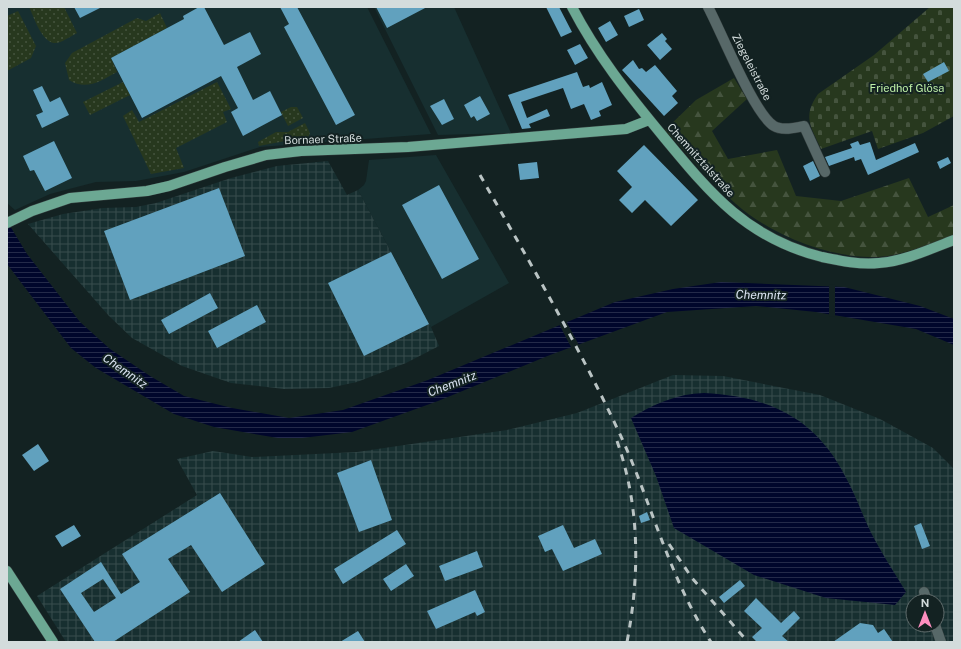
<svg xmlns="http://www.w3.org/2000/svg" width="961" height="649" viewBox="0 0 961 649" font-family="'Public Sans',sans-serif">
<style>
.built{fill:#172f30}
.industrial{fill:url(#industrial-grid);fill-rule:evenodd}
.grass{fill:url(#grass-dots)}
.forest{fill:url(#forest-firs)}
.cemetery{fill:url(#cemetery-stones)}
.water{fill:url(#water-rules)}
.pier{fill:#132222}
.building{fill:#61a1be;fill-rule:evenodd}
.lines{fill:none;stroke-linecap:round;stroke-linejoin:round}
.minor-casing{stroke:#333d3d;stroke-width:11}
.major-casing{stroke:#333d3d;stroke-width:11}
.minor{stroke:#576868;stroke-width:10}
.major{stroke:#6ca893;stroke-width:10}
.rail{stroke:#bac4c4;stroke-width:3;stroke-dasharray:7 7;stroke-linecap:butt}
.labels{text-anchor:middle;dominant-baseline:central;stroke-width:4;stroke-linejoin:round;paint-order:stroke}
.street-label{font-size:11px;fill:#d3dcdc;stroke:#132222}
.park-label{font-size:11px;fill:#bff0a7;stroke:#132222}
.water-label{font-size:12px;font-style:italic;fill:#dae3f1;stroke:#132222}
</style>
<defs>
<pattern id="industrial-grid" width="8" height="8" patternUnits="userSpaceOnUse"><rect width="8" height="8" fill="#172f30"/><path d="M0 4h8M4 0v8" fill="none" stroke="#384d4d"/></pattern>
<pattern id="grass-dots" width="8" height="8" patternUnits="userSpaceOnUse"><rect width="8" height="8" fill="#27381e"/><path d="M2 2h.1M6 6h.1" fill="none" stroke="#45543e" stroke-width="1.8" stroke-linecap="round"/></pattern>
<pattern id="forest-firs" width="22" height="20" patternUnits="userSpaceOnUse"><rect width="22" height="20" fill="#27381e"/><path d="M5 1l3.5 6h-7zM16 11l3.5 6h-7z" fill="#45543e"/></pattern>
<pattern id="cemetery-stones" width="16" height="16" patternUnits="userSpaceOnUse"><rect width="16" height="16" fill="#27381e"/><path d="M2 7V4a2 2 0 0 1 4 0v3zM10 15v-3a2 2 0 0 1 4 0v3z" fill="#45543e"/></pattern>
<pattern id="water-rules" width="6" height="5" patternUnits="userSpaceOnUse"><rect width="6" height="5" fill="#00062b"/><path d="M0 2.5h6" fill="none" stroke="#242a49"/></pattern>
</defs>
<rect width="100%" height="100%" fill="#132222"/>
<!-- built -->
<path class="built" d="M7,7H367L431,134L260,147L184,172L136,181L96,182L50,194L15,210L7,203Z
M374,7H454L511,133L438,135Z
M436,155L509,283L431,327L358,190L364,185L366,181L369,160Z"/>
<!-- industrial -->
<path class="industrial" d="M328,161L347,195L358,190L431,327L439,346L406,363L357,382L329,388L284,389L231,383L182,366L132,338L109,316L28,224L63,214L103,208L136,207L156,203L231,178L277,166Z
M673,375L723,376L820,395L880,419L933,448L954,469V642H66L37,596L197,495L177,459L213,451L252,457L357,452L507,430L577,413ZM913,601H937V625H913Z"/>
<!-- grass -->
<path class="grass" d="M29,7H64L77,33C71,36 60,44 54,43C41,41 34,17 29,7Z
M18,11L36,46L31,58L7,71V16Z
M160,13L167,28L111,58L117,72C101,81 86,91 69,80L65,63L72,53L137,18L146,21Z
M123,82L130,95L90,115L83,102Z
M217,82L231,109L223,112L227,122L176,148L184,168L151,174L123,116L132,110L139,122Z
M291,107H297L303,118L288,126L281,112Z
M305,123L310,133L307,140L285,141L259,146L258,142L276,132H288Z"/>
<!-- forest -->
<path class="forest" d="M734,78L747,99L712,131L728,159L777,150L796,196L841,201L909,178L928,217L954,205V236C934,242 914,251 893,255C843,265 773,237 736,204C711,182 688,154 665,130L696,100Z"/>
<!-- cemetery -->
<path class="cemetery" d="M930,7H954V116L923,133L878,149L872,131L821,149C811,126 802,117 818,94L874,55Z"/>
<!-- water -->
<path class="water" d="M7,221L27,254L80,322L110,349L150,376L184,396L232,408L289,418L343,410L428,380L615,302L673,289L721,282L844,287L920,306L954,319V345L916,329L816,312L756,306L667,312L550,355L438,401L352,432L302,438H278L214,427L174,414L96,368L71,348L7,264Z
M704,393C767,396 815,417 845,476C857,497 864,521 876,542C885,559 896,575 906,592L895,605L826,598L754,575L674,528L656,476L631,418C654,404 676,394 704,393Z"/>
<!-- pier -->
<path class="pier" d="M829,284L835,285V317L829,316Z
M566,321L580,347L572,349L559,324Z"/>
<!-- building -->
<path class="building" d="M74,7H102L80,18Z
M199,7H204L224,45L250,32L261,54L237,67L253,100L270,91L282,115L243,136L231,112L238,108L221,76L142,118L111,58L184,19L183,16Z
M280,7H297L355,115L336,125L284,27L289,24Z
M376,7H427L387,28Z
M546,7H559L572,32L561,37Z
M639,9L644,20L629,27L624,16Z
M610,21L618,35L606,42L598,28Z
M662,33L667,39L665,41L672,49L660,60L647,45Z
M580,44L588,58L575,65L567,50Z
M633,60L639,69L642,68L646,72L655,65L677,91L672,96L678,103L664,116L622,70Z
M944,62L949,71L928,82L923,74Z
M577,72L583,87L589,85L590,88L602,82L612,105L599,111L601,116L591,120L584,104L571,109L563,88L521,102L527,118L547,109L550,116L529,124L531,128L522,129L508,95Z
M42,86L50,102L60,97L69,115L42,128L36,115L43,112L33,90Z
M480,96L490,114L477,121L474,116L471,118L464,105Z
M444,99L454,119L442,125L430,106Z
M54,141L72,178L45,191L34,170L30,171L23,156Z
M858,141L860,145L870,142L876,160L915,143L919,152L868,175L861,159L855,161L854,157L829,166L825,157L852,148L850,144Z
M644,145L698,200L671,226L645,200L632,213L619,200L632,187L617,171Z
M948,157L951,163L940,169L937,162Z
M813,161L820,176L810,181L803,166Z
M537,162L539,178L520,180L518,164Z
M439,185L479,259L442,279L402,205Z
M219,188L245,256L130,300L104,231Z
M391,252L429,324L364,356L328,283Z
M210,293L218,308L169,334L161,320Z
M257,305L266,322L217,348L208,331Z
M38,444L49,461L34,471L22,455Z
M371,460L392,520L359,532L337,473Z
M220,493L265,564L222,592L191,545L168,559L190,592L113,642H95L60,589L101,562L121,594L140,582L122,554ZM103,579L116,598L94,612L81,593Z
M647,512L650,520L641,523L639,516Z
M921,523L930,546L922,549L914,526Z
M74,525L81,536L62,547L55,536Z
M563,525L574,548L595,539L602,554L563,571L552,549L545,552L538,536Z
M397,530L406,544L343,584L334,569Z
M477,551L483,567L445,581L439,566Z
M406,564L414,576L391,591L383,579Z
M740,580L745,586L724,603L719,597Z
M475,590L485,612L477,616L475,612L436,629L427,611Z
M756,598L781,623L794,611L800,618L782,636L789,642H757L752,637L762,628L744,611Z
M860,623L873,625L878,633L884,629L893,642H833Z
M255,630L263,642H238Z
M358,631L365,642H340Z"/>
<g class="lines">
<defs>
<path id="minor" d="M708,7C721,31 754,114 774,126C782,131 795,128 804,126L825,172
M924,592L927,601
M935,625L941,642"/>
<path id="major" d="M572,7C597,55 628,94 662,135C710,193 746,238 822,257C841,261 860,265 879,263C905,261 930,249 954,240
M7,223L32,211L70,198L147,191L169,186L225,167L266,155L301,151L408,147L626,129L649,120
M7,571L53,642"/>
</defs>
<!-- minor casing -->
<use href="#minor" class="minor-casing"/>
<!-- major casing -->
<use href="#major" class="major-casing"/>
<!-- minor -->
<use href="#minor" class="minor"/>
<!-- major -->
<use href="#major" class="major"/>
<!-- rail -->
<path class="rail" d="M480,175C530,263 582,351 624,443C653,509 671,581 711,642
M617,441C640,507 640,574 627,642
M669,544L692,578L748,642"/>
</g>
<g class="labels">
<!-- street labels -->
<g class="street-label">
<text transform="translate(752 67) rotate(63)">Ziegeleistraße</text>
<text transform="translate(323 139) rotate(-2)">Bornaer Straße</text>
<text transform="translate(701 160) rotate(48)">Chemnitztalstraße</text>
</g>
<!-- park labels -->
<g class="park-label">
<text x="907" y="88">Friedhof Glösa</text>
</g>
<!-- water labels -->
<g class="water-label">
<text transform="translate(761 295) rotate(1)">Chemnitz</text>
<text transform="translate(125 371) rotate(35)">Chemnitz</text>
<text transform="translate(452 384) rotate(-21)">Chemnitz</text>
</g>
</g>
<!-- border -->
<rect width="961" height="649" fill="none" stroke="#d3dcdc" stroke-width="16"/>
<!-- north arrow -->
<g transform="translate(925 613)"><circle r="19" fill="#132222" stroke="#606c6c"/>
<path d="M0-3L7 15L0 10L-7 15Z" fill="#fd8ebf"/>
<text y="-6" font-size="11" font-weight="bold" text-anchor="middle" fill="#d3dcdc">N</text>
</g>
</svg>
